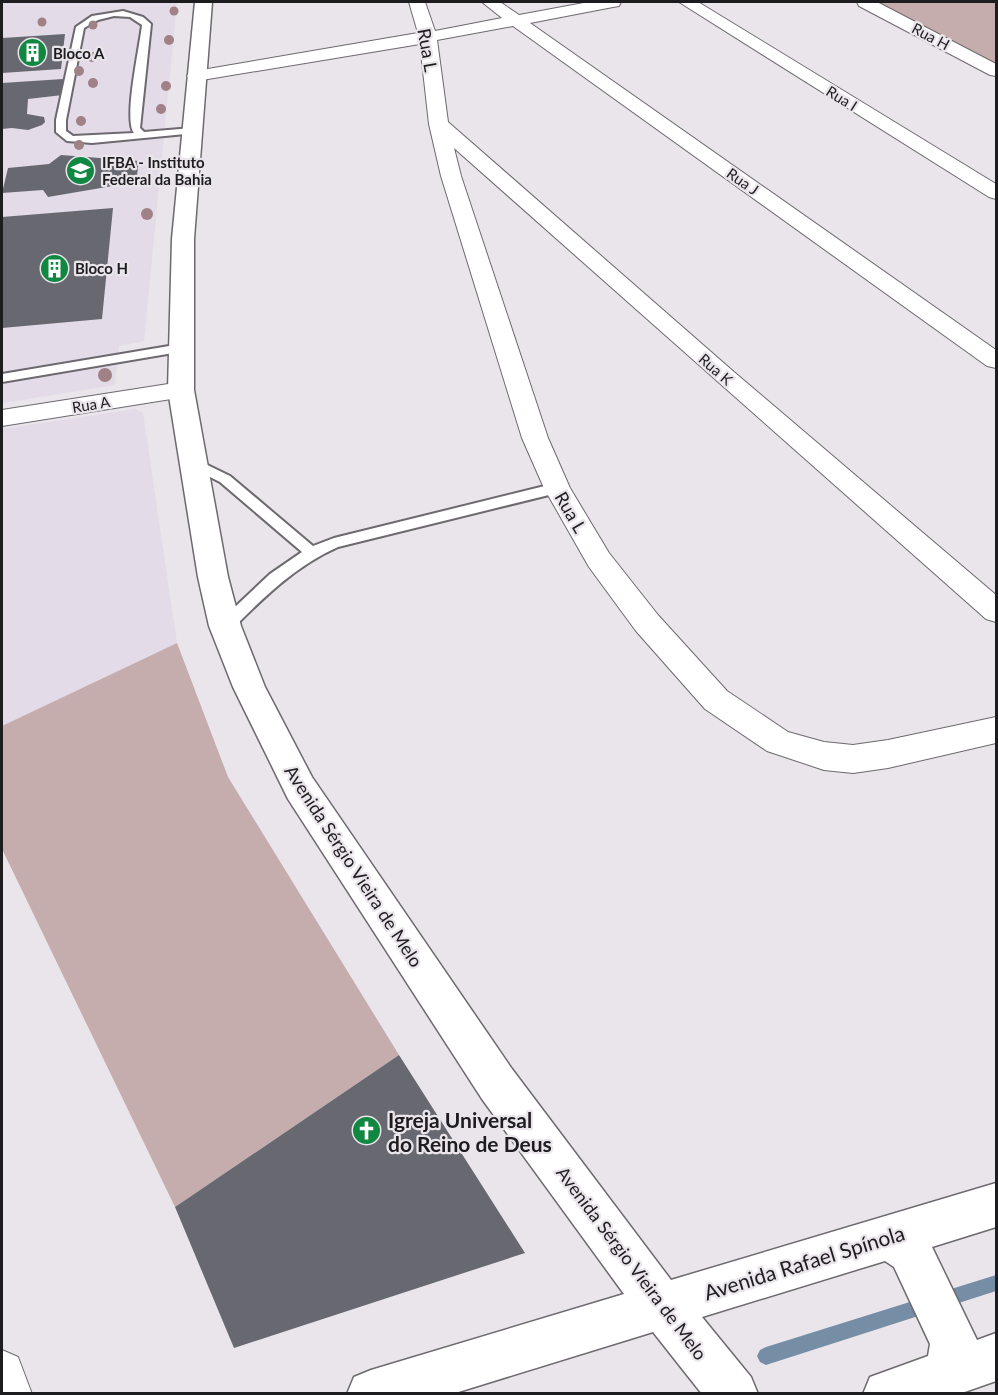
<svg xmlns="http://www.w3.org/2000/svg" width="998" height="1395" viewBox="0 0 998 1395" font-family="Lato,sans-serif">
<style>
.built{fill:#e4dbe8}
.green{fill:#c6adad}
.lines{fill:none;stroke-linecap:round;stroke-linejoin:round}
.stream{fill:#768ea5;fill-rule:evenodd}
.building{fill:#686970}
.service-casing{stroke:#6d696f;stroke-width:4}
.minor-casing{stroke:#6d696f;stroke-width:2}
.tertiary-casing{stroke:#6d696f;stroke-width:3}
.service{fill:#fff;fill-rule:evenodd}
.minor{fill:#fff;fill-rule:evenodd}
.tertiary{fill:#fff;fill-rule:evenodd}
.tree{fill:#a08185}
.labels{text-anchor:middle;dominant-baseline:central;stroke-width:4.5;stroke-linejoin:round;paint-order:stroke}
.far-street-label{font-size:15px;fill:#1d1c1e;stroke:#e9e5eb}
.far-poi-label{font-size:15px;font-weight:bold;fill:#1d1c1e;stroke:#e9e5eb;text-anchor:start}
.street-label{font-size:18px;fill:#1d1c1e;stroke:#e9e5eb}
.near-poi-label{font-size:21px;font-weight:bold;fill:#1d1c1e;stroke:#e9e5eb;text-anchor:start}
.near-street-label{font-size:21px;fill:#1d1c1e;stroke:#e9e5eb}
</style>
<rect width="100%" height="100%" fill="#e9e5eb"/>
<!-- built -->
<path class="built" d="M2,2H177L144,341L119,346L115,385L2,403Z
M135,409L143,413L177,643L2,726V429Z"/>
<!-- green -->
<path class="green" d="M873,2H996V67Z
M177,643L228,777L399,1055L175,1207L2,849V726Z"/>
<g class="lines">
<!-- stream -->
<path class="stream" d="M996,1275V1291L766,1365L760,1362L757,1356L760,1350L766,1347Z"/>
</g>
<!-- building -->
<path class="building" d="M65,34L61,69L2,73V38Z
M63,79V95L28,99L27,114L44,117L45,122L42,125L28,130L12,128L2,129V83Z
M61,155L139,161L136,182L48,197L43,190L2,193L8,168L49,164Z
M113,208L102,319L2,328V217Z
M399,1055L525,1253L234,1348L175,1207Z"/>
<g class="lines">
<defs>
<path id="service" d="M123,11L143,17L151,24L140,128L144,132L192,128L197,131L196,133L92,143L67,141L56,132V120L76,27L92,16ZM114,16L130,17L142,25C140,45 123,120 134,133L73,136L66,131V120L84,28L98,20Z
M181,344L185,345L187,348L185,351L2,382V374Z
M193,458L230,476L313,546L334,538L557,483L564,488L557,493L338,547C295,566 263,598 231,630H219L217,626L219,622L270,574L302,552L220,482L188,466L186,463Z"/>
<path id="minor" d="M409,2H425L435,31L502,18L482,2H500L519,15L589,2H621L619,6L613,7L530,23L996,350V368L987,366L513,26L437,40L448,122L734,372L996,595V622L986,619L454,148L461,176L548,438L570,488L609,553L658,615L727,691L788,732L824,742L853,745L888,740L996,717V743L888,768L853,773L824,770L767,751L705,709L636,631L589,567L544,488L522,438L441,176L429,124L420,44L196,81L190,80L187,76L190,72L196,71L418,33Z
M679,2H698L996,184V199L989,197Z
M857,2H877L996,64V76L990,75L859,6Z
M181,382L190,384L193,390L190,396L2,426V410Z
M2,1350L18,1357L32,1394H2Z"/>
<path id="tertiary" d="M195,2H212L194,239V390L228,577L241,626L265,687L312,777L512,1069L671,1280L996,1183V1227L932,1247L977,1340L996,1333V1381L959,1394H863L870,1377L928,1356L930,1344L894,1267L885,1261L702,1317L751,1377L758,1394H702L653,1332L452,1394H347L354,1377L371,1370L624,1294L482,1099L288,799L233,687L209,626L198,577L168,390L172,239Z"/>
</defs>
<!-- service casing -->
<use href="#service" class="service-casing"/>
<!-- minor casing -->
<use href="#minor" class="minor-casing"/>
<!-- tertiary casing -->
<use href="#tertiary" class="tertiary-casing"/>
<!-- service -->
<use href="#service" class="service"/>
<!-- minor -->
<use href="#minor" class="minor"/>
<!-- tertiary -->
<use href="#tertiary" class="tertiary"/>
</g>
<!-- trees -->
<g class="tree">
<circle cx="174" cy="11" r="4.5"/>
<circle cx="42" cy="22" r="4.5"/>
<circle cx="93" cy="25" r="4.5"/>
<circle cx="169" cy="40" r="5"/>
<circle cx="92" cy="57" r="5"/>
<circle cx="79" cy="71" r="5"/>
<circle cx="93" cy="83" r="5"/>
<circle cx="166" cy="86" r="5"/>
<circle cx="161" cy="109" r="5"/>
<circle cx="81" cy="121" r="5"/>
<circle cx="79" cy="145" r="5"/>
<circle cx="147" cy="214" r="6"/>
<circle cx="105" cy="375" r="7"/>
</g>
<!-- icons -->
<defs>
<symbol id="building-disc" viewBox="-11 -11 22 22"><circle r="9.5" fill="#108842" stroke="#e9e5eb"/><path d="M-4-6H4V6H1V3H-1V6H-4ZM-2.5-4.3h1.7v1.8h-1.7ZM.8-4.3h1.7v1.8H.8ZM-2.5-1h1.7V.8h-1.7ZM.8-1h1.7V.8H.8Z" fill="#fff"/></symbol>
<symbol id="university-disc" viewBox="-11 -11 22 22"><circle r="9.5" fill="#108842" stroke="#e9e5eb"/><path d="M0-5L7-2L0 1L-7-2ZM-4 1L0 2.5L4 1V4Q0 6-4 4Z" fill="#fff"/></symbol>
<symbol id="church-disc" viewBox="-11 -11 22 22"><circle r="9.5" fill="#108842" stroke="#e9e5eb"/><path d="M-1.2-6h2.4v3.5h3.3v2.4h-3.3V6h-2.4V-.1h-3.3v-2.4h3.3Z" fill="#fff"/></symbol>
</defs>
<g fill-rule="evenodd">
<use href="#building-disc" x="16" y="36" width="33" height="33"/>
<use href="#university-disc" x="64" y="154" width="33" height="33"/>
<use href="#building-disc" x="38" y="252" width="33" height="33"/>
<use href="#church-disc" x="350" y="1114" width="33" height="33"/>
</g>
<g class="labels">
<!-- far-street labels -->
<g class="far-street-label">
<text transform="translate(931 36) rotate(28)">Rua H</text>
<text transform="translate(842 98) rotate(32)">Rua I</text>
<text transform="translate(743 181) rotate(35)">Rua J</text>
<text transform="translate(716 369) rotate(41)">Rua K</text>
<text transform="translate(91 404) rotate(-9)">Rua A</text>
</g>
<!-- far-poi labels -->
<g class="far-poi-label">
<text x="53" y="53">Bloco A</text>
<text x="102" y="162">IFBA - Instituto<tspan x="102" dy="17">Federal da Bahia</tspan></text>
<text x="75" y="268">Bloco H</text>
</g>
<!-- street labels -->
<g class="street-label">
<text transform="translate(428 50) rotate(80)">Rua L</text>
<text transform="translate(571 512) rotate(60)">Rua L</text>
<text transform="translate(354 866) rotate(57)">Avenida Sérgio Vieira de Melo</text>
<text transform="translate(632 1263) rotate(53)">Avenida Sérgio Vieira de Melo</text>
</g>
<!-- near-poi labels -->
<g class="near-poi-label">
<text x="388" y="1119">Igreja Universal<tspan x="388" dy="24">do Reino de Deus</tspan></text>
</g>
<!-- near-street labels -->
<g class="near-street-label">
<text transform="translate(804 1262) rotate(-17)">Avenida Rafael Spínola</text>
</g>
</g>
<!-- border -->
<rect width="998" height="1395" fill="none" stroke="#1d1c1e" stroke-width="6"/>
</svg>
